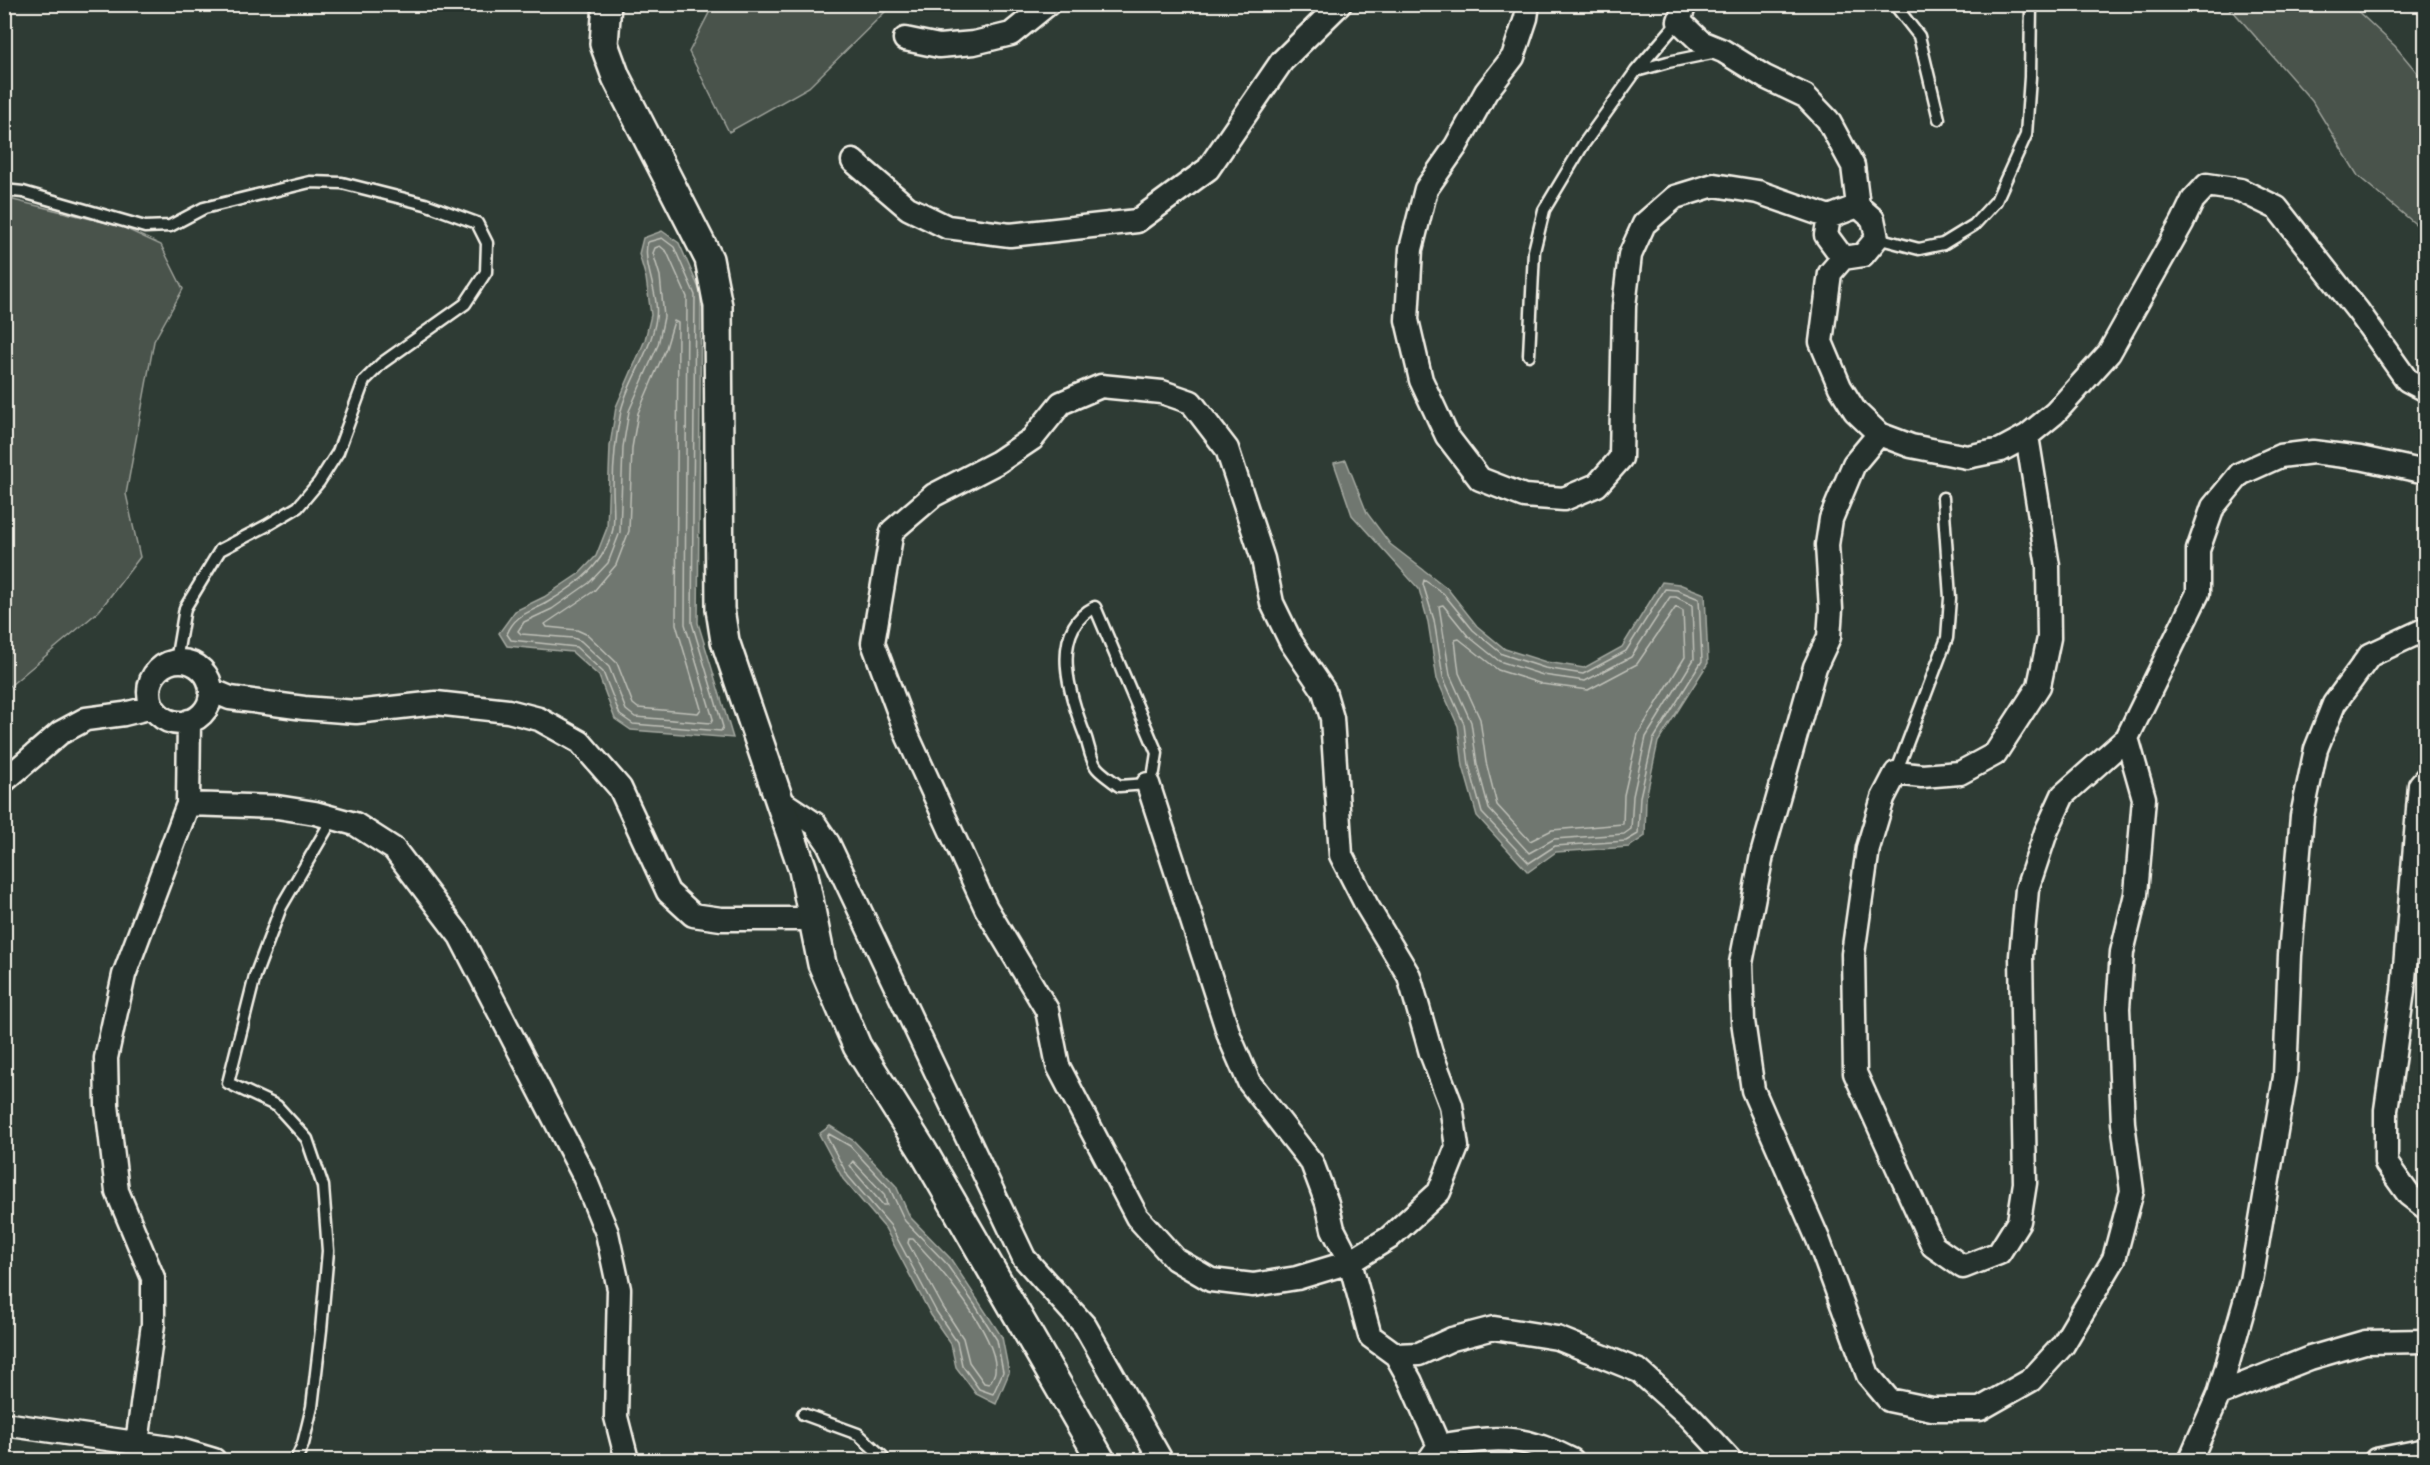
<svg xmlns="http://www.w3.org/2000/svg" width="2430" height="1465" viewBox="0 0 2430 1465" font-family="'Comic Neue',sans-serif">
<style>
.green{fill:#48524c;stroke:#9ea29a;stroke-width:1.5}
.water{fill:#6f7770;stroke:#a4a8a0;stroke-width:1.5}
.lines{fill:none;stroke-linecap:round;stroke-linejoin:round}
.shore{stroke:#bfc0b8;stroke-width:1.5}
.service-casing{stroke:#f4f1e8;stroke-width:15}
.minor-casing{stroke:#f4f1e8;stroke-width:27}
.tertiary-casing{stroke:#f4f1e8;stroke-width:32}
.service{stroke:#26332d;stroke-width:10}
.minor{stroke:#26332d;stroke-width:22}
.tertiary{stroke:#26332d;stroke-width:27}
</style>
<rect width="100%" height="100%" fill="#2e3b34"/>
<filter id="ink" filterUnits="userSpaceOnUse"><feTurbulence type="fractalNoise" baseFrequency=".0167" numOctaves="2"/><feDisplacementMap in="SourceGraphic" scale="12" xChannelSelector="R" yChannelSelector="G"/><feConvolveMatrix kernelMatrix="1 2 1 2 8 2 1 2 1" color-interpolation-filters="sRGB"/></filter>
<g filter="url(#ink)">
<!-- green -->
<path class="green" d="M713,5V4L892,5L809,87L729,132L689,52Z
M2218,5H2351L2395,46L2425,82V232L2358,176L2312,101L2232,10Z
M5,198L120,226L161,245L183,289L154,341L126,494L140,557L99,611L5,690Z"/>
<!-- water -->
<path class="water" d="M662,231L679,243L701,293L698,623L733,738L631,730L615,719L599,676L572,652L507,646L499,633L515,611L544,597L580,573L596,556L607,528L610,446L616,407L645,340L651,315L646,278L639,254L643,238Z
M1346,460L1367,513L1390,544L1447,588L1477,626L1505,649L1546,662L1584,668L1622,647L1662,582L1679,584L1705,594L1708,663L1658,742L1646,798L1645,836L1629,847L1556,852L1528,872L1477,816L1463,766L1458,726L1437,679L1428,622L1419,589L1352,515L1334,463Z
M830,1126L854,1141L896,1186L910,1217L950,1258L1002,1337L1009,1373L996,1404L976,1394L956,1367L951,1344L931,1315L885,1228L843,1179L819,1134Z"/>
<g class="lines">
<!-- shore -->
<path class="shore" d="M662,238L674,247L695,295L692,623L723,727L721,731L633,724L620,715L603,672L576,647L511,640L507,634C516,613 530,613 548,602C577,585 605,564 613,529C615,517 613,501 613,488C613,463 616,436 621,411C628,380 651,353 656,318C660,295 641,260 648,242Z
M660,246L667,252L687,297L685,624L713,719L711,723L635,717L626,710L609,667L581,641L573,638L521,634L518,631L524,622L552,609L589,583L608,563L620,532L623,447L629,411L658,345L664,317L660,276L653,253L655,248Z
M674,321L678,323L676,624L701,709L698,713L638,708L633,704L617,663L588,635L577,630L547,627L545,624L594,591L616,565L629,531L632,448L638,413L666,348Z
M1424,580L1443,593L1473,630L1502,654L1545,668L1583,674L1626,651L1665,589L1677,590L1699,599L1702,661L1653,740L1640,797L1638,834L1626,841L1555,846L1529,863L1482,813L1469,765L1464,724L1443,677L1434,620L1423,584Z
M1670,597H1676L1692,605L1694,659L1646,737L1633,796L1631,829L1624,834L1554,839L1529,853L1489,809L1477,764L1471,722L1450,675L1439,606L1443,605L1468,636L1499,661L1543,675L1585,681L1631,657Z
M1676,607L1683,611L1685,657L1638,734L1624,795L1623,824L1552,830L1530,841L1497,805L1486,762L1480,719L1459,673L1455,640L1459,639L1498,670L1542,684L1588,690L1637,664Z
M829,1134L850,1146L890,1189L905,1221L945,1262L975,1305L997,1340L1003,1372L993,1394L979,1389L962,1365L957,1342L936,1311L890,1225L848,1176L827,1137Z
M853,1161L884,1194L887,1205H883L854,1171L850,1165Z
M909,1239H913C937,1264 999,1336 995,1371C995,1375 991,1381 989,1384L984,1383L969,1362L963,1338L943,1307L908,1243Z"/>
<defs>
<path id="service" d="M1894,4L1919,36L1939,119
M1636,71L1668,62L1717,52
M4,190L23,192L145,227L170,226L204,208L310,182L342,183L425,204L477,223L487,243L486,272L465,304L382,363L364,381L338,452L319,482L298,507L266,526L220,550L185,608L176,661
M1877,238L1919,249L1943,244L1974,225L1996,201L2026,135L2030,77L2031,4
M1529,355L1534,251L1544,210L1583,145L1636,71L1679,21
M1095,607L1157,753L1154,772L1148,784L1119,786C1112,780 1103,775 1097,768C1091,761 1089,747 1086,738C1071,700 1047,631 1095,607Z
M1896,773L1947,638L1950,598L1943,498
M803,1414L858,1434L882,1456L884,1460
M296,1460L303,1444L312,1407L321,1330L328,1251L323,1186L307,1139L277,1106L228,1083L255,976L281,907L333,818"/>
<path id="minor" d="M1528,4L1526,18L1513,57L1486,92L1456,146L1426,189L1411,249L1407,320L1421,380L1447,436L1480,479L1524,496L1564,499L1597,485L1621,458L1624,306L1630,255L1644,224L1675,197L1714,185L1758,192L1829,217L1858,206
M1685,4L1679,21L1701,42L1723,51L1765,77L1805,96L1828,120L1853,166L1858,206L1873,219L1877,238L1863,255L1843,258L1830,273L1821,342L1840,387L1855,411L1879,434L1911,446L1967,457L2001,450L2027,436L2055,413L2109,353L2182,223L2193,200L2207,185L2240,190L2277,208L2358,311L2407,380L2426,390
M905,39L939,46L974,43L1011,34L1048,4
M853,161L908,208L947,227L1010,235L1137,221L1208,169L1282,61L1340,4
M1829,217L1826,235L1843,258
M1101,386L1162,392L1191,402L1227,449L1263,559L1272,603L1291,642L1324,691L1332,718L1341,855L1367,906L1409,976L1431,1053L1451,1105L1457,1147L1439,1192L1389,1238L1350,1262L1297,1278L1253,1285L1211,1280L1175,1259L1137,1217L1058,1066L1047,1010L986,908L908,737L873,643L892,531L934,495L998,462L1032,439L1061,403Z
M1879,434L1854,464L1831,519L1827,545L1831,609L1829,637L1815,667L1762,855L1741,963L1743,1021L1753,1090L1818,1239L1868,1375L1889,1400L1932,1409H1980L2031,1380L2063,1345L2114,1259L2132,1191L2123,1123L2118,1008L2122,952L2136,894L2144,798L2127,738L2198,593V550L2213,507L2240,474L2280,456L2313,452L2360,458L2426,472
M2027,436L2048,566L2049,638L2039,686L1995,754L1960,773L1922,776L1896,773L1883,798L1868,848L1853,954L1855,1073L1933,1246L1963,1267L1999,1253L2019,1221L2025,1183L2021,956L2027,889L2046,832L2063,795L2127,738
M149 692a31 31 0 1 1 62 0a31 31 0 1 1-62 0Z
M211,690L230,698L304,708L356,712L436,703L508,711L539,719L580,742L620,788L668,892L693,915L721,919H813
M2426,778L2420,785L2403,991L2386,1110V1163L2409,1195L2426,1208
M4,781L60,733L86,719L124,714L153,707
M1148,784L1230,1038L1249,1082L1312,1163L1327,1203L1333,1229L1350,1262L1370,1336L1396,1355L1419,1354L1452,1339L1494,1328L1557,1338L1639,1371L1690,1417L1730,1460
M779,800L815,824L828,843L1024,1258L1085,1326L1161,1460
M188,804L277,807L315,813L355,824L394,849L460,936L583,1174L607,1233L619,1289L616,1417L627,1460
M1396,1355L1410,1380L1439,1446
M2219,1394L2310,1358L2365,1342L2426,1341
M4,1424L177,1449L214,1460
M137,1443L153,1324V1278L117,1191L107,1105L106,1058L124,975L188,804L189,721
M1429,1460L1439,1446C1494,1436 1521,1434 1572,1460
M2190,1460L2219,1394L2251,1281L2285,1077L2290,955L2302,816L2316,749L2334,704L2370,655L2426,629
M2376,1460L2426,1450"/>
<path id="tertiary" d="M607,4L604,44L616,77L709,259L718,306L720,609L725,641L803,870L822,964L857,1046L923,1151L1101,1460"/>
</defs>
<!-- service casing -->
<use href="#service" class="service-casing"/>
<!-- minor casing -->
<use href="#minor" class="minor-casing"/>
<!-- tertiary casing -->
<use href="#tertiary" class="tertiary-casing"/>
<!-- service -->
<use href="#service" class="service"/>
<!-- minor -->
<use href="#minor" class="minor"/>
<!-- tertiary -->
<use href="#tertiary" class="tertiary"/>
</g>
</g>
<!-- margin -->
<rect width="2430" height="1465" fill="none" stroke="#26332d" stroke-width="24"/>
<rect x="12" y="12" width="2406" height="1441" fill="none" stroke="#f4f1e8" stroke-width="2" filter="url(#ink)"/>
</svg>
